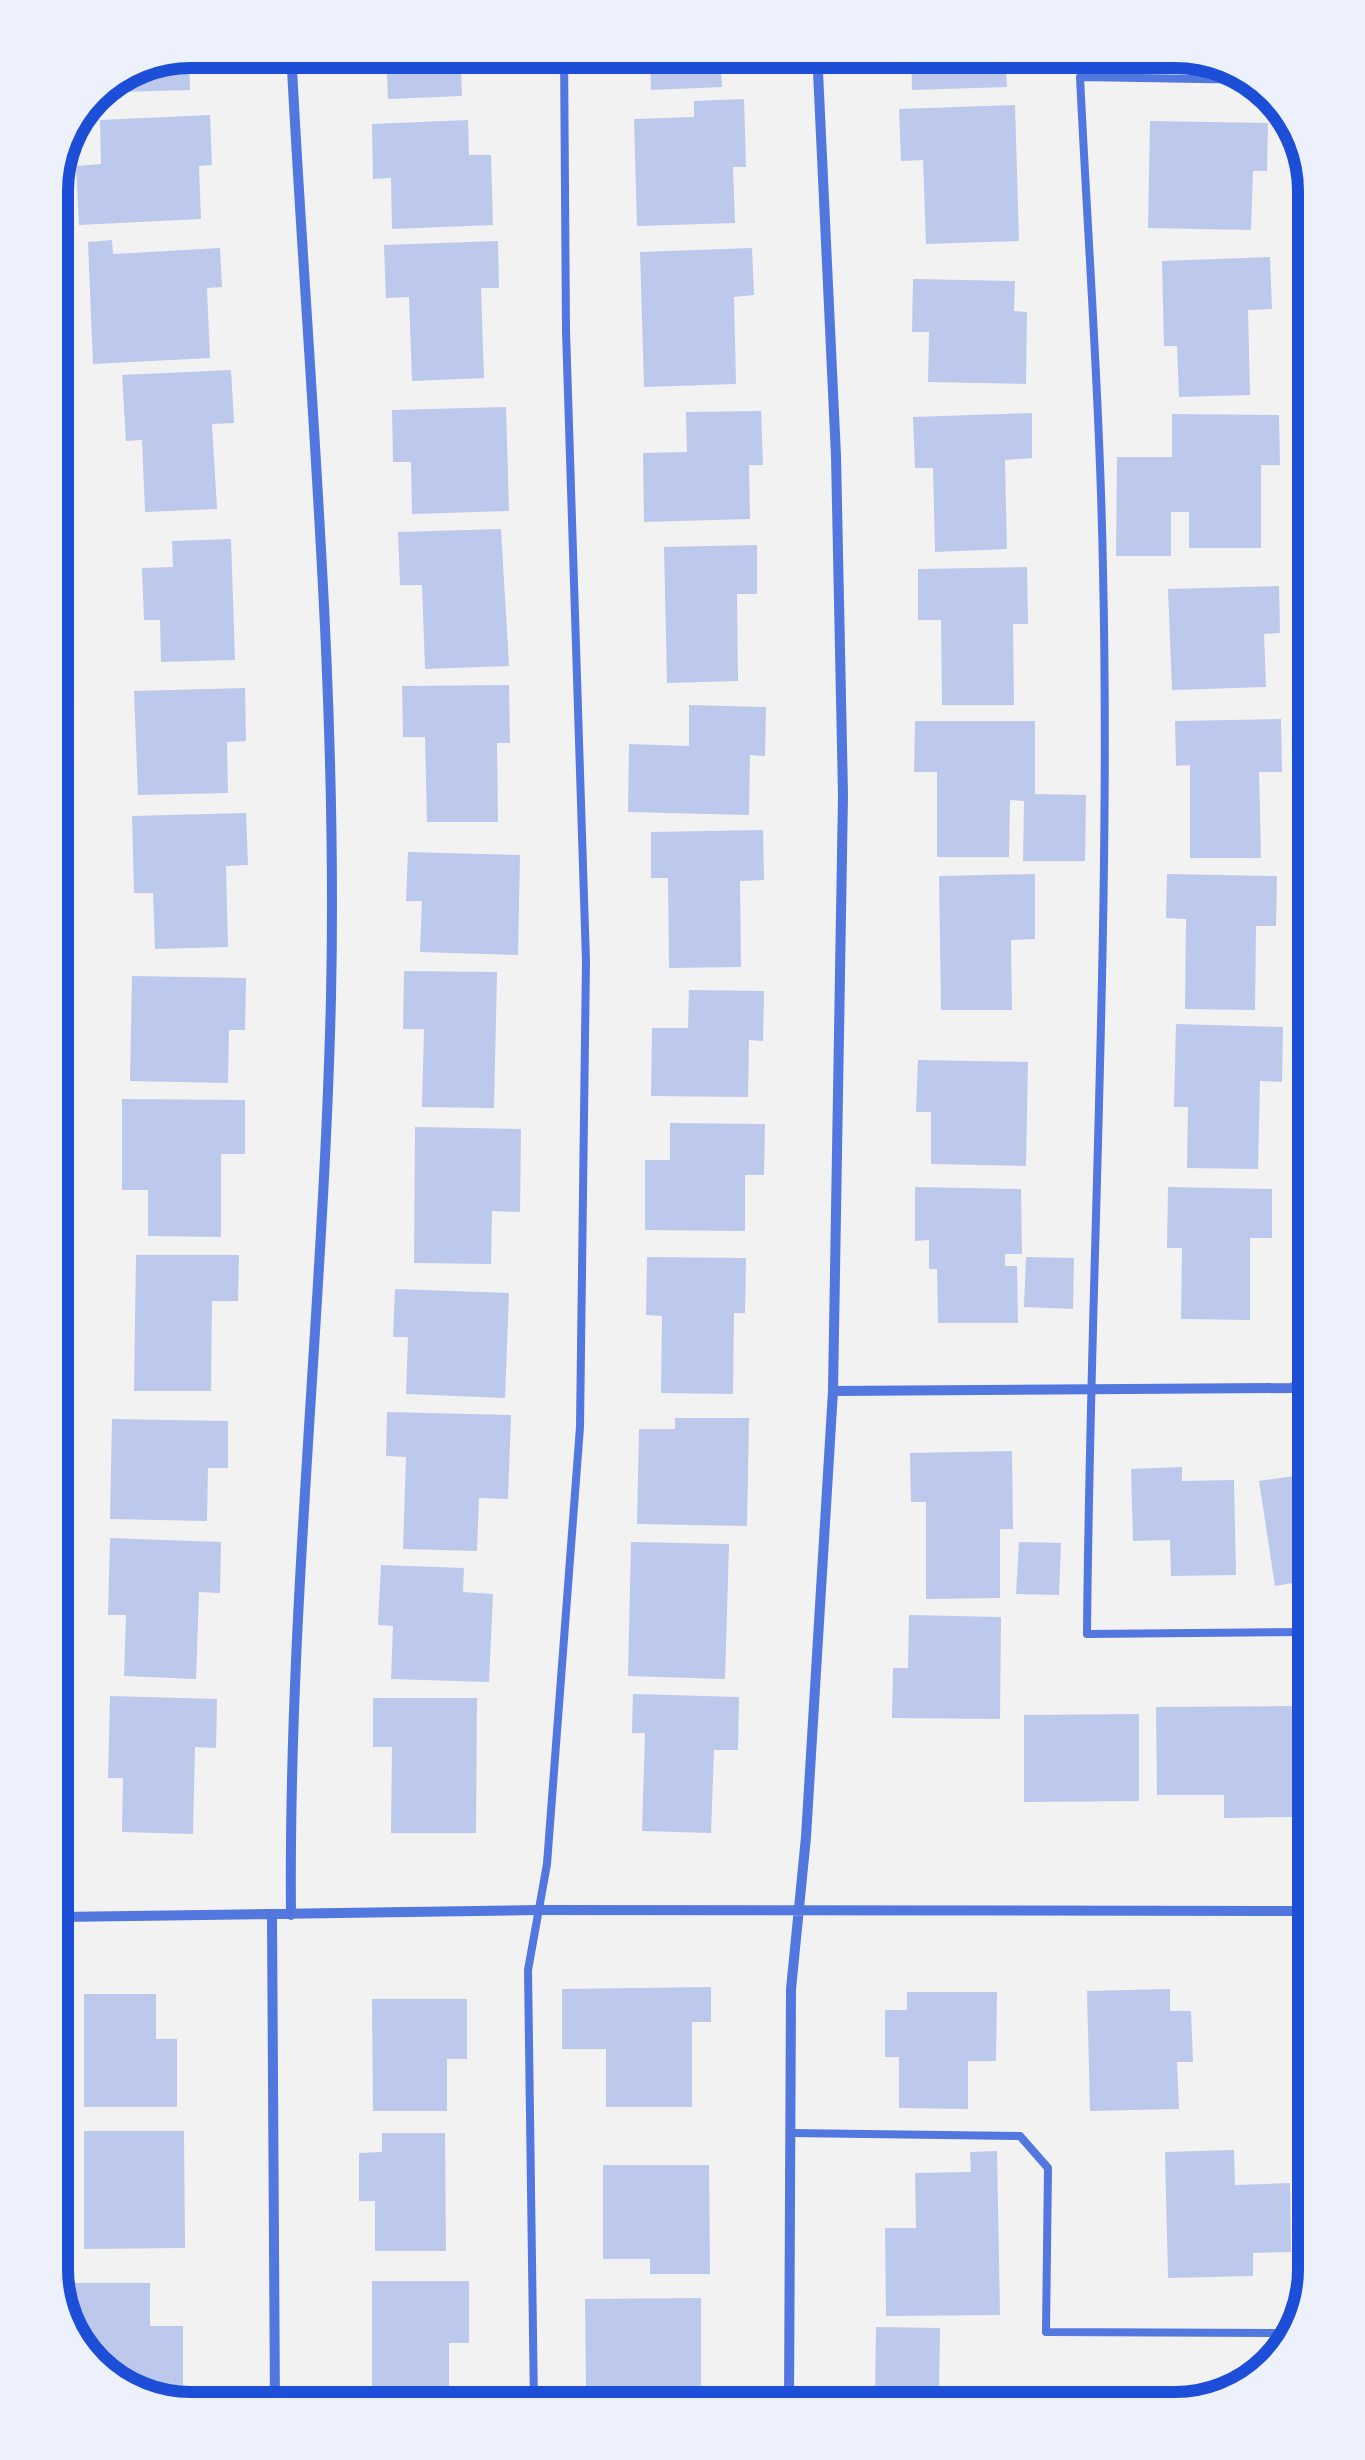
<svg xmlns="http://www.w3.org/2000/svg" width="1365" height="2460" viewBox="0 0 1365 2460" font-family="Spectral,serif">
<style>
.building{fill:#bdc9ec}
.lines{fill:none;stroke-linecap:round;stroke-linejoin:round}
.service{stroke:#5277de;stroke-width:8}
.minor{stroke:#5277de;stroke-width:10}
.rim{fill:none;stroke:#1d4ed8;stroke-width:12}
</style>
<rect width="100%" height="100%" fill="#f2f2f2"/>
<!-- building -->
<path class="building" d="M386,50H460L462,96L388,99Z
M630,50H720L722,87L651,90L650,58L631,59Z
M911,50H1005L1007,87L912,90Z
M189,51L190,90L120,92L119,79Z
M744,99L746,167H733L735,223L637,226L634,119L694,117V101Z
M1015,105L1019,241L926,244L923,160L901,161L899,109Z
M210,115L212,165L199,166L201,219L79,225L76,166L101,164L100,120Z
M468,120L469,155H491L493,225L392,229L391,178L373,179L372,124Z
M1150,121L1268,123L1267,171H1253L1251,230L1148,228Z
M112,240L113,254L220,248L222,287L207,288L210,358L93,364L88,242Z
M498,241L499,288H481L484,378L412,381L409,297L386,298L384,245Z
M752,248L754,295L734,297L736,384L644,387L640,252Z
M1270,257L1272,309L1248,310L1250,395L1179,397L1177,346H1164L1162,261Z
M913,279L1015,281L1014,311L1027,312L1026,384L928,382L929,332H912Z
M231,370L234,423L212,424L217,509L145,512L142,440L126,441L122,375Z
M506,407L509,511L412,514L411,462H393L392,410Z
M761,411L763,465H749L750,519L644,522L643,453L687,452L686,412Z
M1032,413V458L1005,460L1007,549L935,552L933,468H915L913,417Z
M1172,414L1279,415L1280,465H1261V548H1189V512H1171V556H1116L1117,457H1172Z
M501,529L509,666L425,669L422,585H400L398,532Z
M231,539L235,660L161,662L160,620H144L142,568L173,567L172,541Z
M757,545V594H737L738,681L667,683L664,547Z
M1027,567L1028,624H1013L1014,705H942L941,620H918V569Z
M1279,586L1280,633L1264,634L1266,687L1172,690L1168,589Z
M509,685L510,743H497L498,822H427L425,737H403L402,686Z
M245,688L246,741L227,742L228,793L138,795L134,691Z
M689,705L766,707L765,756L750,755L749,815L628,812L629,744L689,746Z
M1281,719L1282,772H1259L1261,858H1190V765L1176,766L1175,721Z
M915,721H1035V794L1086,795L1085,861H1023L1024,801L1010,800L1009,857H937V772H914Z
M246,813L248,865L226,866L228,947L155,949L153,893H134L132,816Z
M763,830L764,880L740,881L741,967L669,968L668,878H651V832Z
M408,852L520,855L518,955L420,952L422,901H406Z
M1035,874V939L1011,940L1012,1010H941L939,876Z
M1167,874L1277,876L1276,926H1256L1255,1010L1185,1009L1186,919L1166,918Z
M404,971L497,972L494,1108L422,1107L424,1029H403Z
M132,976L246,978L245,1030H229L228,1083L130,1081Z
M689,990L764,991L763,1041L749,1040L748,1097L651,1096L652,1028H688Z
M1176,1024L1283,1027L1282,1082L1260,1081L1258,1169L1187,1168L1188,1107H1174Z
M918,1060L1028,1062L1026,1166L931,1164V1112H916Z
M122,1099L245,1100V1154H221V1237L148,1236V1190H122Z
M670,1123L765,1124L764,1175H745V1231L645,1230V1160H670Z
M415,1127L521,1129L520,1212L492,1211L491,1264L414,1263Z
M915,1187L1021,1189L1022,1254H1005V1266H1017L1018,1323H938L937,1269H929V1240L915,1241Z
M1168,1187L1272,1189V1238H1250V1320L1181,1319L1182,1248H1167Z
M136,1255H239L238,1301H212L211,1391H134Z
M647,1257L746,1258L745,1313H734L733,1394L661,1393L662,1316L646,1315Z
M1026,1257L1074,1258L1073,1309L1024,1307Z
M395,1289L509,1293L505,1398L406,1394L408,1337H393Z
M387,1412L511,1415L508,1499L479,1498L477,1551L403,1549L406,1457L386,1456Z
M675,1418H749L747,1526L637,1524L639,1429H675Z
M112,1419L228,1421V1468H208L207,1521L110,1519Z
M1012,1451L1013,1529H1000V1598L926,1599V1502H911L910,1453Z
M1182,1467V1481L1234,1480L1236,1575L1171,1576L1170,1540L1133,1541L1131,1469Z
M1307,1474L1311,1580L1275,1586L1259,1481Z
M110,1538L221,1542L220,1593L199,1592L196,1679L124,1676L126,1615H108Z
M631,1542L729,1544L725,1679L628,1676Z
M1019,1542L1061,1543L1059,1595L1016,1594Z
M381,1565L464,1568L463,1592L493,1594L489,1682L391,1679L393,1626L378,1625Z
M909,1615L1001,1617L1000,1719L892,1718L893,1668H908Z
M633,1694L739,1697L738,1750H714L711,1833L642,1831L645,1733H632Z
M110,1696L217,1699L216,1748L195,1747L193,1834L122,1832L123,1778H108Z
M373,1698H477L476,1833H391L392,1747H373Z
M1294,1706V1817L1224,1818V1795H1157L1156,1707Z
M1139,1714V1801L1024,1802V1715Z
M711,1987V2022H692V2107H606V2049H562V1989Z
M1170,1989V2011H1191L1193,2062H1177L1179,2109L1090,2111L1087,1991Z
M907,1992H997L996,2061H968V2109L899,2108V2057H885V2010H907Z
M84,1994H156V2039H177V2107H84Z
M372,1999H467V2059H447V2111H373Z
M84,2131H184L185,2248L84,2249Z
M382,2133H445L446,2251H375V2201H359V2153L382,2152Z
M1234,2150L1235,2185L1290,2183L1291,2252L1253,2253V2276L1168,2278L1165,2152Z
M997,2151L1000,2315L886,2316L885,2228H916L915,2173L971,2172L970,2152Z
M603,2165H709L710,2274H650V2259H603Z
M372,2281H469V2343H449V2392H372Z
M72,2283H150V2326H183V2394H135L112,2386L72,2337Z
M701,2298V2404L604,2405V2387L586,2388L585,2299Z
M876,2327L940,2328L939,2394L875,2393Z"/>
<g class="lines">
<!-- service -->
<path class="service" d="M1260,80L1080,77C1088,241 1100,406 1103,570C1111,925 1090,1279 1087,1634L1312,1632
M52,473C75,764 70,1058 56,1349
M790,2133L1020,2136L1048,2168L1046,2332L1296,2333
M534,2406L528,1970L547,1864L580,1427L586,961L566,331L564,50"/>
<!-- minor -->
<path class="minor" d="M833,1391L1291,1388L1310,1380
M272,1915L275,2409
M291,1915C288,1607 324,1303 331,996C338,680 307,365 291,50
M59,1917L539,1910L1313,1911
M1308,2062L1310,1911
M789,2404L791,1989L806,1837L833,1391L843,795L836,456L817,50"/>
</g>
<!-- crop -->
<path d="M0 0H1365V2460H0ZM191 68H1175A123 123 0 0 1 1298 191V2269A123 123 0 0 1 1175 2392H191A123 123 0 0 1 68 2269V191A123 123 0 0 1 191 68Z" fill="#edf1fc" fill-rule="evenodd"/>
<path class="rim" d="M191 68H1175A123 123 0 0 1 1298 191V2269A123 123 0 0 1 1175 2392H191A123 123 0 0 1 68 2269V191A123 123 0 0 1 191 68Z"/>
</svg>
